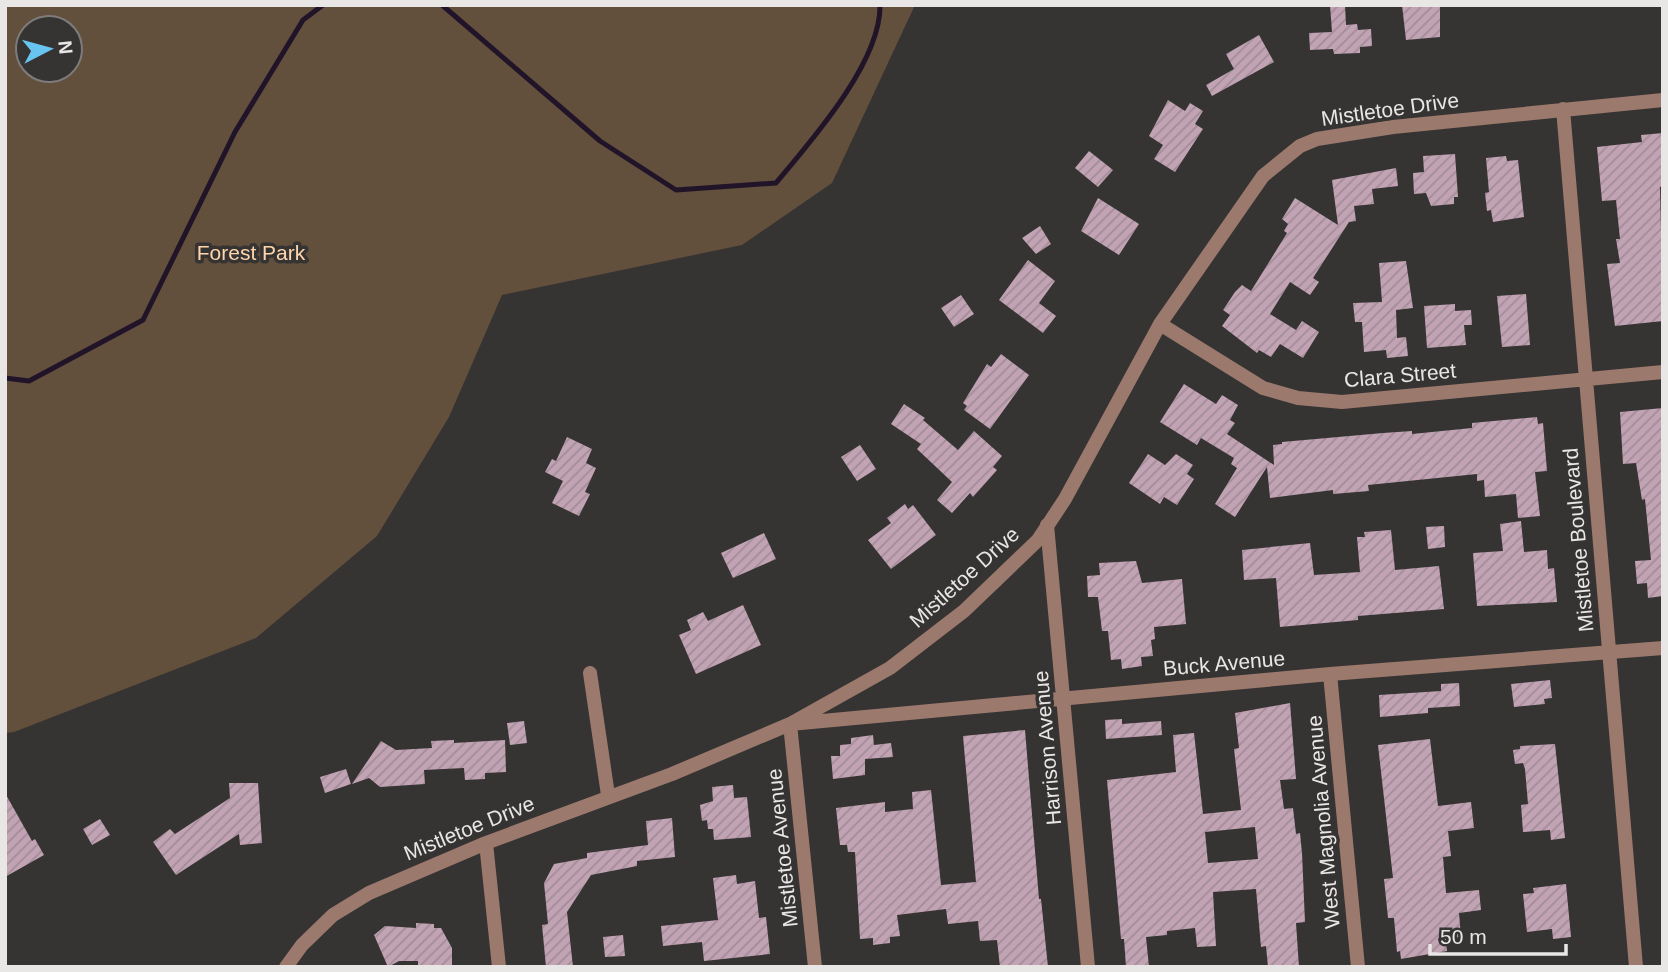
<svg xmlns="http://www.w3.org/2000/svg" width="1668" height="972" viewBox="0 0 1668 972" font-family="Helvetica,sans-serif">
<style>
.green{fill:#62503d;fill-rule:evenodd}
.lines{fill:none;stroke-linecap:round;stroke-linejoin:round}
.stream{stroke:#221428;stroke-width:5}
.building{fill:url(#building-hatch);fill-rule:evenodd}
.minor{stroke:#9b796d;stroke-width:14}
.labels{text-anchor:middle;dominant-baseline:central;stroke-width:7;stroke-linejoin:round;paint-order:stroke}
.street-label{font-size:21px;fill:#e9e6e6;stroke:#363333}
.park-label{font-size:21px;fill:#ffd5ab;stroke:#363333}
</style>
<defs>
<pattern id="building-hatch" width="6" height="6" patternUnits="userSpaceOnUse" patternTransform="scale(1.75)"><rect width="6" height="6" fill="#c1a3b4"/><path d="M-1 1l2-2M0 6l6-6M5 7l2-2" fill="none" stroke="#a28c98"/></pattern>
</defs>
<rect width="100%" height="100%" fill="#363333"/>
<!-- green -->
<path class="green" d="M5,5H915L832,183L742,245L502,295L449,417L377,536L256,638L14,732L5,733ZM28,28H70V70H28Z"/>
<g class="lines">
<!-- stream -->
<path class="stream" d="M442,5L600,141L676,190L776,183C812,140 881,62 880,5
M5,378L29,381L143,320L235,132L303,20L323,5"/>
</g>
<!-- building -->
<path class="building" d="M1330,5H1345L1346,25L1357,24L1358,30L1371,29L1372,46L1360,47V53L1334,54L1333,49L1310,50L1309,33L1332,32Z
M1402,5H1440V37L1406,40Z
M1259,35L1274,62L1212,96L1206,85L1234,69L1226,54Z
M1168,100L1185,111L1190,103L1203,111L1195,124L1203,129L1175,172L1154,159L1163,145L1149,136Z
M1663,133V186L1660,187L1663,321L1615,326L1607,264L1620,263L1616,239H1620L1616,200L1602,201L1597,147L1642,142L1641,135Z
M1089,151L1113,170L1098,187L1075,168Z
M1455,154L1458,197H1454V204L1431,206L1426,193L1414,194L1413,173L1424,172L1423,156Z
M1506,156L1507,161L1518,160L1524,217L1493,222L1491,210L1487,211L1485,193L1489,192L1486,158Z
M1396,168L1398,186L1372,189L1374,204L1354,206L1356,221L1349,222L1313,278L1319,282L1310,295L1290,282L1270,314L1296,330L1302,321L1319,332L1303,358L1280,344L1271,357L1259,350L1257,353L1222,326L1230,315L1223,310L1235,292L1242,285L1251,291L1287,233L1284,231L1288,224L1282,219L1295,198L1338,225L1332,180Z
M1098,198L1139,224L1119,255L1081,231Z
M1040,226L1051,244L1036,254L1022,238Z
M1028,260L1055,281L1039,303L1056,316L1043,333L999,300Z
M1406,261L1413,308L1396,310L1397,338L1406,337L1408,356L1387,358L1386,350L1364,352L1362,322H1355L1353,303L1382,302L1379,263Z
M1526,294L1530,345L1502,347L1497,296Z
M961,295L974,314L954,327L941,308Z
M1455,304V311L1471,310L1472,325H1464L1466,345L1427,348L1424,306Z
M1001,354L1029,375L990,429L964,410L967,406L963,403L987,364L991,367Z
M1184,384L1216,404L1222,395L1238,405L1230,420L1235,423L1227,434L1274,465L1273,445L1282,444V442L1383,433L1412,431V434L1472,428V423L1537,417L1538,424L1543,423L1547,471L1535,472L1540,516L1518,518L1516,494L1485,497L1484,480L1477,481V474L1368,485L1369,491L1333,494V490L1270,498L1267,467L1235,517L1215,504L1237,468L1231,464L1234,458L1201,438L1197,445L1160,422Z
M904,404L925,418L923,420L958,450L974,431L1002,456L993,467L997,470L973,497L970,493L952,513L937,500L952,482L917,449L921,444L891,424Z
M1663,408V596L1648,598L1647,583L1637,584L1635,561L1651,560L1645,499L1642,500L1636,463L1623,464L1620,412Z
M567,437L592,449L586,463L596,468L585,492L590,494L579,516L552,503L563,481L545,472L552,459L556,461Z
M860,445L876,469L857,481L841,457Z
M1148,454L1165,465L1176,454L1193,465L1187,474L1194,479L1177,505L1164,497L1160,504L1129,483Z
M905,504L908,509L913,505L936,535L891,569L868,540L891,523L887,518Z
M1521,521L1524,552L1547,550L1548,569L1554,568L1557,602L1477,606L1473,553L1503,551L1500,524Z
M1444,526L1445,547L1428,549L1426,527Z
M1391,530L1395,570L1439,566L1444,609L1358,616V620L1280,627L1276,578L1244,580L1242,550L1310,543L1314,575L1360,572L1357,537H1365L1364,532Z
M764,533L776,559L733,578L721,553Z
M1136,561L1142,583L1182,579L1186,624L1154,627L1155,639L1151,640L1153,656L1141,657L1142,666L1122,669L1121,659L1111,660L1108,631H1102L1098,597H1088L1087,576L1100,575L1099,563Z
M743,605L761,645L696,674L679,635L691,630L687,620L703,612L708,621Z
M1550,680L1552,698L1544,699L1545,704L1514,707L1511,684Z
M1459,683L1460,706L1428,708V713L1380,717L1379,695L1441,691V684Z
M1290,703L1296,779L1280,780L1284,809L1293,808L1296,834L1300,833L1302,853L1305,922L1296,923L1299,967H1268L1266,946L1261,947L1256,889L1213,892L1216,946L1197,947L1195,928L1167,931V935L1146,937L1149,967H1126L1124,939H1121L1107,780L1176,772L1173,735L1194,733L1203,814L1241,810L1234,749L1239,748L1235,713ZM1255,827L1258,859L1208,863L1205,832Z
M1122,719V724L1161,721L1162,735L1106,739L1105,720Z
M524,721L527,743L510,745L507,723Z
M1025,730L1039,899H1041L1048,967H1000L997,940L980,941L978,921L948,924L946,909L897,915L900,936L890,937V943L873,945V938L860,939L855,852H848L847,845H840L836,808L885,802V812L913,809L912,792L931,790L941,885L976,882L963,736Z
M873,735L874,745L891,743L893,757L865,759V775L833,779L831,756H840V745L851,744V738Z
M1430,739L1438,806L1471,802L1474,828L1448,831L1451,856L1443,857L1446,893L1479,890L1481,910L1459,913L1461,937L1446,939L1447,951L1401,959L1400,951L1397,952L1394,918H1388L1384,879L1393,878L1378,745Z
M454,740V743L505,740L506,772L485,773V779L465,780L464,768L424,770L425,784L380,787L369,778L352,784L381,741L396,750L432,748L431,741Z
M1555,744L1565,838L1551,840L1550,830L1523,832L1521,805L1528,804L1525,769L1523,763L1515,764L1513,750L1520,749V746Z
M346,769L351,784L325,793L320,777Z
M229,783H258L262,843L240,845L239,834L176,875L153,842L170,829L175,834L230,798Z
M733,785L734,798L747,797L751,837L714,840L713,829H708L707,820L702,821L700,805L713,801L712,787Z
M5,793L32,841L35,839L44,855L5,877Z
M672,818L675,857L637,861V866L591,875L567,912L573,967H546L542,925L548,924L544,883L554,864L587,858V853L648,845L646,821Z
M100,819L110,835L92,845L83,829Z
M736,875L737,884L755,881L759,918L766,917L770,954L704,961L702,942L663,946L661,926L718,920L713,878Z
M1566,884L1571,937L1553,939L1552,929L1527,932L1523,894L1534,893L1533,888Z
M416,923L434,924V928H441L452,948V967H418V961H399L388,967L374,935L385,926L416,928Z
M623,935L625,956L605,957L603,937Z"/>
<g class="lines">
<!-- minor -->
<path class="minor" d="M1563,109L1636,967
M1160,324L1263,388L1298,398L1342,402L1663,372
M1047,525L1088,967
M590,673L608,795
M1330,674L1358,967
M486,843L499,967
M286,967L302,945L333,915L369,893L486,843L672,774L790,724L890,668L964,611L1038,540L1065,499L1160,324L1263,176L1300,146L1317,139L1393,127L1663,100
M815,967L790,724L1330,674L1663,648"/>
</g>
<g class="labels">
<!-- street labels -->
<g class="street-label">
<text transform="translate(1390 109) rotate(-8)">Mistletoe Drive</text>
<text transform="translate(1400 375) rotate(-5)">Clara Street</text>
<text transform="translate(1578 540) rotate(-95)">Mistletoe Boulevard</text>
<text transform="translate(964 577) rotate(-42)">Mistletoe Drive</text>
<text transform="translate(1224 663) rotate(-5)">Buck Avenue</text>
<text transform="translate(1047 748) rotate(-95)">Harrison Avenue</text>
<text transform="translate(1323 822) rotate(-95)">West Magnolia Avenue</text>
<text transform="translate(469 828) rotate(-22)">Mistletoe Drive</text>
<text transform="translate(782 848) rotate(-96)">Mistletoe Avenue</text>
</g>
<!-- park labels -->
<g class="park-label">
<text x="251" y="252">Forest Park</text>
</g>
</g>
<!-- border -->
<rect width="1668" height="972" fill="none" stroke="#e9e6e6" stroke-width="14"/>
<!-- north arrow -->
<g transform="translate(49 49) rotate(84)"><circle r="33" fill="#363333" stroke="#7e7b7b" stroke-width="2"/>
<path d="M0-5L12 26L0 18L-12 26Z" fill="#68c4f0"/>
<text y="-10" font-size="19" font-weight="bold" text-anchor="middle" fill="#e9e6e6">N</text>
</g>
<!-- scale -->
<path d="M1430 944v10h136v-10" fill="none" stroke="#e9e6e6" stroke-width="3.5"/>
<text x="1440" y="944" font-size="21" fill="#e9e6e6" stroke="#363333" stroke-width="5" paint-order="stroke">50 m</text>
</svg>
